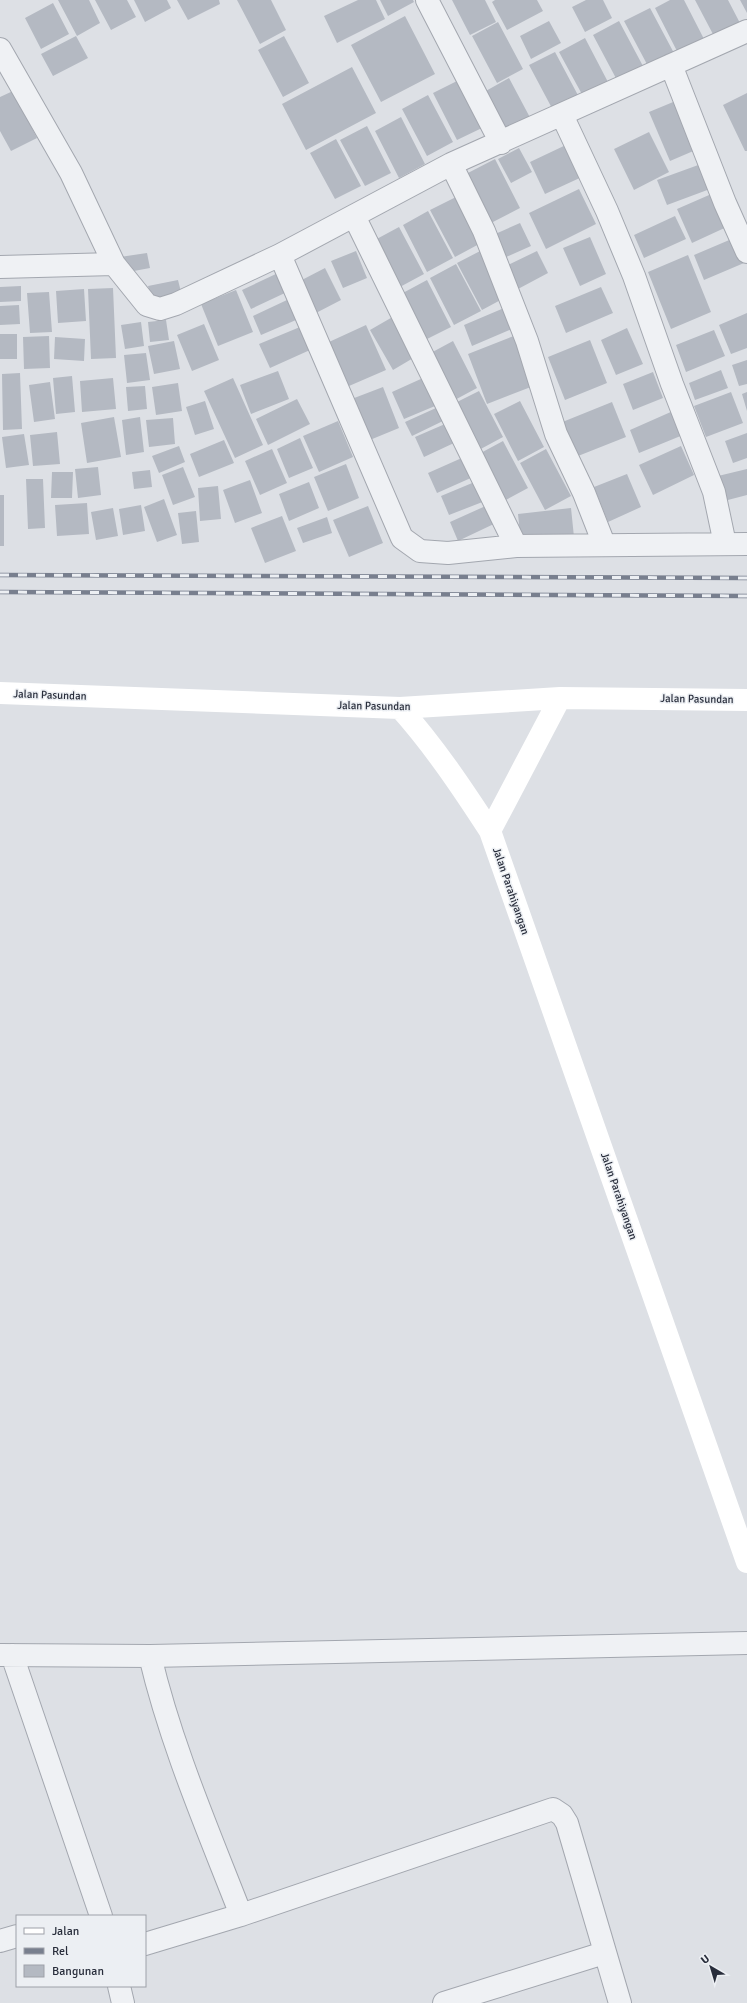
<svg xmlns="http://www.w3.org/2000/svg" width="747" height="2003" viewBox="0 0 747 2003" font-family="Signika,sans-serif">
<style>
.building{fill:#b4b9c2}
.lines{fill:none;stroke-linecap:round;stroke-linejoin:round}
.street-casing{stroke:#a3a7af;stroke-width:24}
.street{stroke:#eff1f4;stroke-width:22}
.secondary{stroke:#fff;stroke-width:22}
.rail-casing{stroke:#787f8e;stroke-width:4.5}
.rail{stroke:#eceff3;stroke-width:3;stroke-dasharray:9;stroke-linecap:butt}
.labels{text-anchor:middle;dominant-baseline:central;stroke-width:3;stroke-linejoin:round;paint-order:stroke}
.street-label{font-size:11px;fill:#282d3b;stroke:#eceff3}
</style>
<rect width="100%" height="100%" fill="#dde0e5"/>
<!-- building -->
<path class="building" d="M58,0H89L100,23L77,36Z
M95,0H127L136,17L111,30Z
M134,0H167L171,8L145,22Z
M177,0H219L220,4L188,20Z
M237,0H271L286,30L260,44Z
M358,0H376L385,19L337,43L324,16Z
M380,0H413L414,2L388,16Z
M452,0H485L496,22L470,35Z
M495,0H537L543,11L507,30L492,2Z
M586,0H603L612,18L585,32L572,7Z
M670,0H684L705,41L679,55L655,8Z
M695,0H728L741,25L715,38Z
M740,0H747V13Z
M53,3L69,34L41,49L25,18Z
M650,8L675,55L649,68L624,21Z
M405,16L435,74L381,102L351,45Z
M549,21L561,43L531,59L520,36Z
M619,21L644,68L618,82L593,35Z
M498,22L523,69L497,83L472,36Z
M76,36L88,58L53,76L41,54Z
M284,36L309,83L283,97L258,50Z
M585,38L609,84L584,98L559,52Z
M555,52L580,99L554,112L529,65Z
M352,67L376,113L306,150L282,104Z
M509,78L534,125L508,139L484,92Z
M459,80L484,127L457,140L433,93Z
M13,91L37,138L11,151L0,131V97Z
M747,93V151H745L723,105Z
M428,95L453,142L427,156L402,109Z
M678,100L698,149L670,161L649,112Z
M401,117L425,164L399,178L375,131Z
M367,126L391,173L365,186L340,140Z
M649,132L669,172L634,190L614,149Z
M336,139L361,186L335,199L310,153Z
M568,144L584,176L545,194L530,162Z
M519,148L532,172L511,183L498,159Z
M495,159L520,208L491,223L466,174Z
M701,164L710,189L667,205L657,180Z
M579,189L596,224L546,249L529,213Z
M716,192L731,225L692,243L677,209Z
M456,197L481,243L455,257L430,210Z
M428,211L453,258L427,272L403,225Z
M675,216L686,239L644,258L634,235Z
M520,223L531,246L504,258L493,235Z
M399,227L424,274L398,288L373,241Z
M590,237L606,274L580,286L563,248Z
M734,238L744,263L704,280L694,255Z
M484,249L508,296L482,310L457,263Z
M356,251L367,278L343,288L331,261Z
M537,251L548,273L518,289L506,266Z
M147,253L150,268L123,273L120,257Z
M688,255L711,312L671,329L648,272Z
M456,264L481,311L454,325L430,278Z
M325,268L341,300L314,314L298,282Z
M278,273L287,292L251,309L242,290Z
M178,280L182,296L152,302L148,286Z
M427,280L451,327L425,340L401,294Z
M21,286V301L0,302V287Z
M601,287L613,313L566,333L555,306Z
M113,288L116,358L91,359L88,289Z
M84,289L86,321L58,323L56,291Z
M236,290L253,332L218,346L201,304Z
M49,292L52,332L30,333L27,293Z
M287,300L296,320L261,335L253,316Z
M19,305L20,324L0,325V306Z
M504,308L512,329L472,346L464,325Z
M747,313V348L731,354L719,325Z
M396,315L420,354L393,370L370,330Z
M166,320L169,340L150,342L148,322Z
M141,322L144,346L125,349L121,325Z
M204,324L219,360L192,371L177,335Z
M366,325L386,370L349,386L329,342Z
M300,327L310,350L270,368L259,344Z
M627,328L643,364L616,375L601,340Z
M714,330L725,356L686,372L676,345Z
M0,334H17V359H0Z
M516,335L536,385L487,404L468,354Z
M49,336L50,368L24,369L23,337Z
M55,337L85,339L84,361L54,359Z
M590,340L607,383L565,400L548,357Z
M174,341L180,369L154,374L148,346Z
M453,341L477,388L451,402L427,355Z
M146,353L150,380L127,383L124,355Z
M747,360V384L739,386L732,365Z
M721,370L728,388L695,400L689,383Z
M278,371L289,399L251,414L240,385Z
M653,372L663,398L633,410L623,384Z
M20,373L22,429L3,430L2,374Z
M72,376L75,412L56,414L53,378Z
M113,378L116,409L82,412L80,381Z
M233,378L263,445L235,458L204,391Z
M423,378L435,406L404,419L392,392Z
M50,382L55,419L34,422L29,385Z
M178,383L182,411L156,415L152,387Z
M145,386L147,409L128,411L126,387Z
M383,387L399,428L365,442L349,400Z
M479,391L503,437L477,451L453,404Z
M731,392L743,423L706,437L694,406Z
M747,392V411L742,394Z
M297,399L310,424L268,445L256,419Z
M205,401L214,429L195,435L186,407Z
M520,401L544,447L518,461L494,414Z
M612,402L626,437L573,458L560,423Z
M436,408L443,421L412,436L405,422Z
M673,411L683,435L639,453L630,430Z
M114,417L121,457L87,463L81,423Z
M140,417L144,452L126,455L122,420Z
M173,418L175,444L149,447L146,420Z
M338,421L353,457L319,472L303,436Z
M445,424L454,443L424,457L415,437Z
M57,432L60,464L33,466L30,435Z
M747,433V458L733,463L725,441Z
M24,434L29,465L6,468L2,437Z
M300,438L313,468L289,478L277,449Z
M224,440L234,463L199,477L190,454Z
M503,441L528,488L502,502L477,455Z
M179,446L185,462L159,473L152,456Z
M681,446L694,475L653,495L639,465Z
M272,449L287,483L260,495L245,461Z
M546,449L571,496L545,510L520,463Z
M464,457L473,477L437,493L428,473Z
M346,464L359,498L328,511L314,477Z
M98,467L101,495L78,498L75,469Z
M183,467L195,497L173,505L162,475Z
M747,469V495L724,501L718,476Z
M150,470L152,487L134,489L132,472Z
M52,472H73L72,498H51Z
M627,474L641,507L608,522L594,487Z
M26,479H43L45,528L28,529Z
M250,480L262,513L235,523L223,490Z
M477,481L485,501L449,515L441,496Z
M309,482L319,508L289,521L279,494Z
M218,486L221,519L200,521L198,488Z
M0,495H4V546H0Z
M164,499L177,535L157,542L144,507Z
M87,503L89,534L57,536L55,505Z
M490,504L498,522L458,541L450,522Z
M141,505L145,531L123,535L119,509Z
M368,506L383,543L349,557L333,520Z
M113,508L118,536L96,540L91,512Z
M571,508L574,537L521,544L518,514Z
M196,511L199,542L182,544L178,513Z
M282,516L296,551L265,563L251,528Z
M327,517L332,533L303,543L297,528Z"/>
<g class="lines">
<defs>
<path id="street" d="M427,0L501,143
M0,49L71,173L114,264L147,305L160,309L176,304L280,255L451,164L747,31
M671,65L725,203L747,252
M562,115L607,211L634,276L672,384L714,492L725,544
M451,164L484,231L527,341L556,434L584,493L604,544
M354,216L516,546
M280,255L402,538L420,551L448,553L516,546L747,544
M0,267L114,264
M0,1655L150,1656L747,1643
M12,1655L101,1916
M150,1656C171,1745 208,1830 241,1915L553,1809L562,1815L567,1823L620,2003
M0,1941L17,1936
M145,1944L241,1915
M119,1986L123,2003
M444,2003L604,1953"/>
</defs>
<!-- street casing -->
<use href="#street" class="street-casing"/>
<!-- street -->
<use href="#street" class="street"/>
<!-- secondary -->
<path class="secondary" d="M0,693L400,708L560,698L747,700
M400,708C434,746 462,788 490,831L747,1562
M490,831L560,698"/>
<defs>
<path id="rail" d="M0,575L747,578
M0,592L747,596"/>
</defs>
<!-- rail casing -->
<use href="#rail" class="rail-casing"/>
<!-- rail -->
<use href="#rail" class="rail"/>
</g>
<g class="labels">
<!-- street labels -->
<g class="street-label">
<text transform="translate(50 695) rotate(2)">Jalan Pasundan</text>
<text transform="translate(697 699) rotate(1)">Jalan Pasundan</text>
<text transform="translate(374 706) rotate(1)">Jalan Pasundan</text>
<text transform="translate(511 891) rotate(71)">Jalan Parahiyangan</text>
<text transform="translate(619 1196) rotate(71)">Jalan Parahiyangan</text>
</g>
</g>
<!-- legend -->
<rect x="16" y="1915" width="130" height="72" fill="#eceff3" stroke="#9ea1a9"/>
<rect x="24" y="1928" width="20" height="6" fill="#ffffff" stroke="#9ea1a9"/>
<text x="52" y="1935" font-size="12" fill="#282d3b">Jalan</text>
<rect x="24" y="1948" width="20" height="6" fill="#787f8e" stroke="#9ea1a9"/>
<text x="52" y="1955" font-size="12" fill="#282d3b">Rel</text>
<rect x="24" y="1965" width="20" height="12" fill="#b4b9c2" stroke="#9ea1a9"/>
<text x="52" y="1975" font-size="12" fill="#282d3b">Bangunan</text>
<!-- north arrow -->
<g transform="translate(711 1967) rotate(322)" stroke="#eceff3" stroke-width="3" paint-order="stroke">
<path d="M0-3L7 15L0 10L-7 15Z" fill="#282d3b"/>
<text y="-6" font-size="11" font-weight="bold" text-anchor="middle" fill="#282d3b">U</text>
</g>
</svg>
